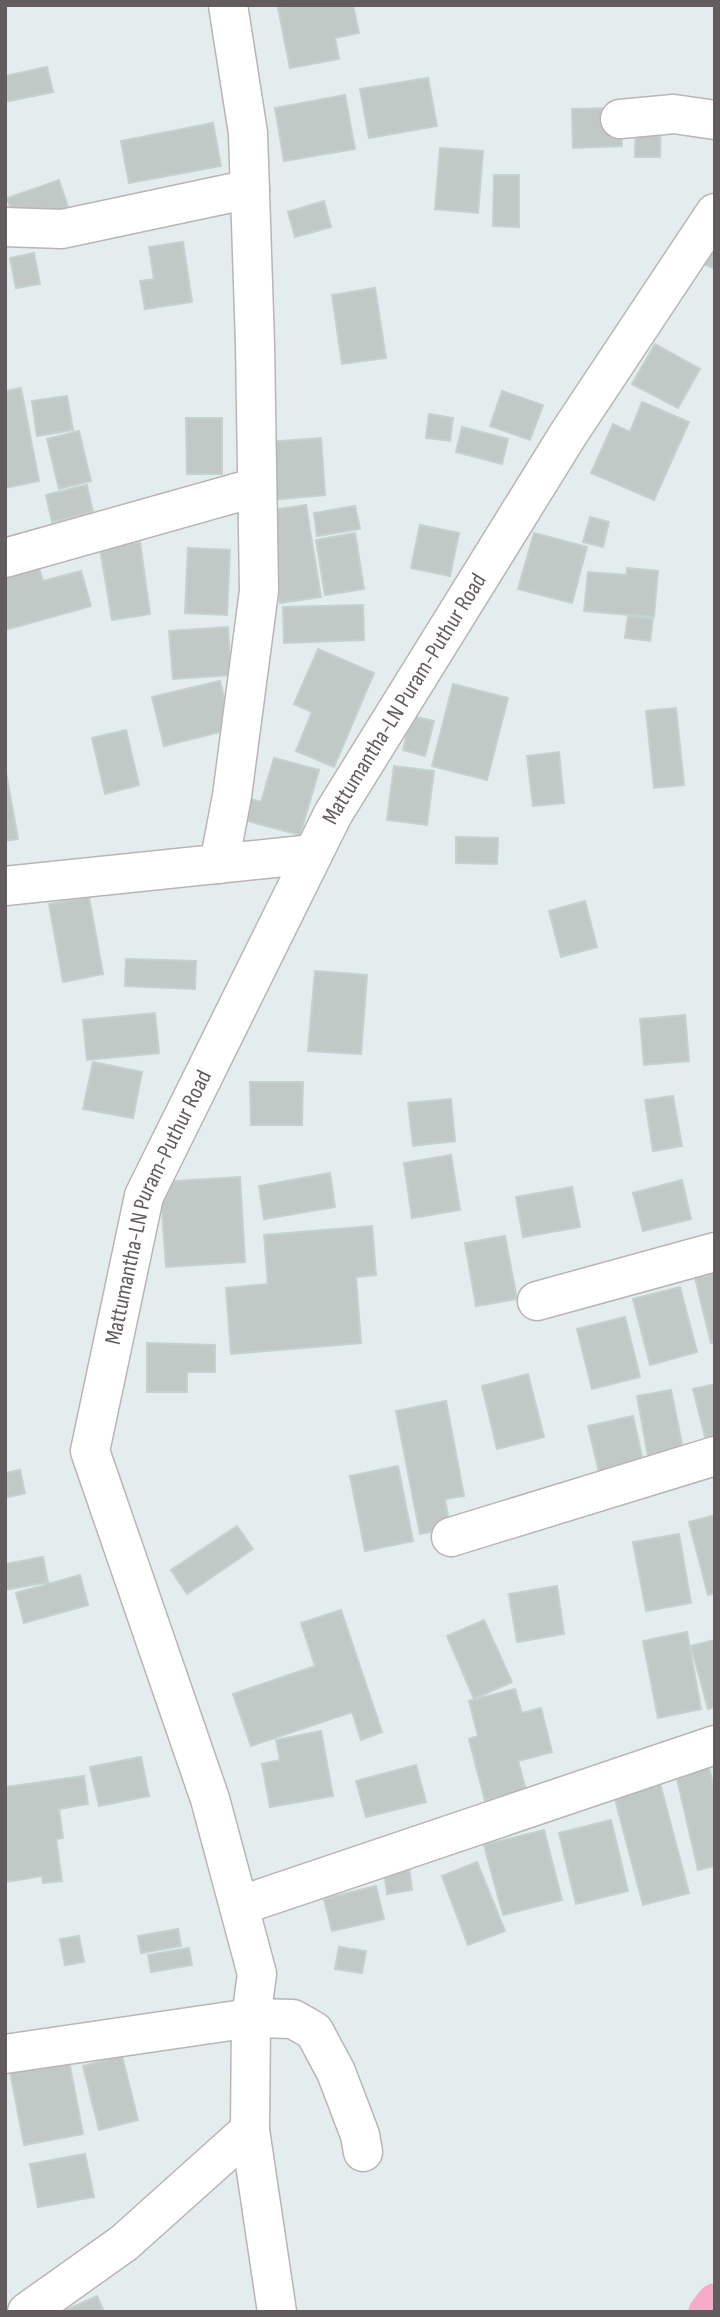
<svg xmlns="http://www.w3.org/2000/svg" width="720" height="2317" viewBox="0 0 720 2317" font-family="'Sofia Sans Condensed',sans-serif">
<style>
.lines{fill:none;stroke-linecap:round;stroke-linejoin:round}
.canal{stroke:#f6abc8;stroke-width:37}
.building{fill:#c1c9c7;stroke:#c3d1cf;stroke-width:2}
.minor-casing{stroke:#bab4b5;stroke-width:41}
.minor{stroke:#fff;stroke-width:38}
.labels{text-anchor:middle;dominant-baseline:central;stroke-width:5;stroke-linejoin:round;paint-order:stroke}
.street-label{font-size:23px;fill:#635c5e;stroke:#fff}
</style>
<rect width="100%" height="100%" fill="#e4eded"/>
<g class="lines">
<!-- canal -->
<path class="canal" d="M707,2312L715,2302"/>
</g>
<!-- building -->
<path class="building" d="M290,5H353L359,33L335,38L339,59L290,68L278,8Z
M47,67L53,92L5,102V76Z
M428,78L437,126L369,138L360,89Z
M345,95L355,149L284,161L275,108Z
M621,108L622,146L573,148L572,109Z
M636,110H661L660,157H635Z
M213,123L221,166L129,183L121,141Z
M440,148L483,151L478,213L435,209Z
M494,175H519V227L493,226Z
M59,180L68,207L17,225L7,198Z
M324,201L331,227L295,237L288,212Z
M715,232V269L701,263Z
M183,242L192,302L145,309L140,281L154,279L149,247Z
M34,253L40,284L16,288L10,258Z
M375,288L386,358L342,364L332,295Z
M655,344L700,369L678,408L632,384Z
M21,388L39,481L5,488V391Z
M502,391L543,405L530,440L490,426Z
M67,396L73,430L37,436L32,401Z
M642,402L689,422L654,500L591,473L613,424L630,432Z
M429,414L453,418L450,441L426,438Z
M186,418H222V474H187Z
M462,427L508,439L502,464L456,452Z
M79,431L91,481L59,489L47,439Z
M321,438L325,495L271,500L267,442Z
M87,485L93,512L52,522L46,495Z
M306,505L321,597L280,603L266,511Z
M355,506L360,529L317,536L314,513Z
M590,517L609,522L603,547L583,542Z
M420,525L459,533L450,576L411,568Z
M355,533L364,589L325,595L316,540Z
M534,533L587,547L572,603L518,589Z
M140,542L150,614L112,620L100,548Z
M188,548L230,550L227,615L185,613Z
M37,562L43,581L81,571L91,606L5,630V571Z
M627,568L658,571L654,617L584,611L588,572L626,575Z
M363,605L364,640L284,643L283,607Z
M628,616L653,619L650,641L625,638Z
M228,627L231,675L173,679L169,631Z
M318,649L374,673L334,767L296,751L312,712L294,704Z
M220,681L232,729L164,746L152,697Z
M453,684L508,698L487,780L432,766Z
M676,708L684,785L654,788L646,711Z
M411,716L434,721L425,756L403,750Z
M126,730L139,785L105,794L92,738Z
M559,752L564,803L533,806L527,756Z
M274,758L319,770L300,835L233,817L239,796L261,802Z
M394,766L434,771L427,825L387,820Z
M5,767L18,839L5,841Z
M456,837L498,838L497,864L456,863Z
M89,897L103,974L63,982L49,904Z
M585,901L597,947L561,957L549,911Z
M126,959L196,961L195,989L125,986Z
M315,971L367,975L361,1054L308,1051Z
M155,1013L159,1053L87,1060L83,1020Z
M685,1015L689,1061L644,1065L640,1019Z
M93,1062L142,1072L133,1118L83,1109Z
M250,1082H303L302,1125H251Z
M673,1096L682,1146L653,1151L645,1100Z
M451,1099L455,1141L413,1146L408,1103Z
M451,1155L460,1210L412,1218L404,1163Z
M330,1173L335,1207L264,1219L259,1186Z
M240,1177L245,1262L166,1267L160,1182Z
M682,1180L691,1219L643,1231L633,1193Z
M572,1187L580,1227L523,1237L516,1197Z
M372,1226L376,1275L356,1277L361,1343L231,1354L226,1288L268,1284L264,1235Z
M505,1236L517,1299L476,1306L465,1243Z
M715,1274V1342L711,1343L695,1278Z
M680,1287L697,1352L650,1365L633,1299Z
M625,1317L640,1377L592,1389L577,1329Z
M147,1343L215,1345V1372H187V1392H147Z
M528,1374L544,1437L497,1449L482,1386Z
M715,1384V1452L709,1453L693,1389Z
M671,1390L683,1449L648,1456L637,1396Z
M446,1401L464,1496L445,1499L450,1528L420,1534L396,1411Z
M633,1416L644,1466L600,1476L588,1426Z
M398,1466L413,1541L365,1551L350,1476Z
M20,1470L25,1493L5,1498V1473Z
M715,1515V1593L708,1595L689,1522Z
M237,1526L253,1549L187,1594L171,1570Z
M679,1534L691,1603L646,1611L633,1542Z
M43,1557L48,1582L5,1590V1564Z
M80,1575L88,1605L24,1623L16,1593Z
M557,1586L564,1634L517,1642L509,1594Z
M341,1610L382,1732L361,1740L352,1712L251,1746L233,1694L315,1666L301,1623Z
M484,1620L512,1682L474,1699L447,1636Z
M687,1632L701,1709L658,1718L643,1641Z
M714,1640L715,1707L708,1709L691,1646Z
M515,1689L522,1713L541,1708L552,1752L518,1761L526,1790L485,1801L469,1739L478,1736L469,1701Z
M321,1731L333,1796L270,1807L262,1764L280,1760L276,1740Z
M141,1757L149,1796L99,1806L90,1767Z
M708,1763L715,1793V1866L698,1870L675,1770Z
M416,1765L426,1802L366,1817L356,1781Z
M657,1772L689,1893L643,1905L611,1784Z
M84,1776L88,1804L59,1809L63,1838L56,1839L62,1881L43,1883L42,1876L5,1882V1787Z
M611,1820L628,1891L576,1904L559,1833Z
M544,1830L562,1900L503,1915L484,1845Z
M477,1862L505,1931L468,1945L442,1876Z
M409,1867L412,1890L387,1894L384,1871Z
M376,1886L384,1919L332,1931L324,1899Z
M178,1929L181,1946L141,1953L138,1936Z
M79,1936L84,1962L65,1965L60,1939Z
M339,1947L366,1951L362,1973L335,1969Z
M189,1948L192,1965L151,1972L148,1955Z
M122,2056L138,2120L99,2130L83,2066Z
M69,2061L83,2134L24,2145L10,2071Z
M85,2154L94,2197L38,2207L30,2164Z
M97,2296L104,2312H62Z"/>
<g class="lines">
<defs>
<g id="minor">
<path d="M620,119L674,114L715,120"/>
<path d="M5,227L62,229L250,189"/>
<path d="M5,558L257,487"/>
<path d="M219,864L232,796L259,591L255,344L248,133L228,5"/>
<path d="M5,886L313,854"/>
<path d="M537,1301L715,1252"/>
<path d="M451,1537L715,1456"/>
<path d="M239,1906L715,1745"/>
<path d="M5,2054L251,2018L293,2019L314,2031L336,2072L360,2135L363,2152"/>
<path d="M27,2312L124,2243L250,2130"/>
<path id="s1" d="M277,2312L250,2130L251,2018L257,1974L210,1799L90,1451L144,1196L333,814L569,433L715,213"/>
</g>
</defs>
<!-- minor casing -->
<use href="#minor" class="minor-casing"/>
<!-- minor -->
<use href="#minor" class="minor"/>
</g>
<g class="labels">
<!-- street labels -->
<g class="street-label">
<text stroke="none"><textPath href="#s1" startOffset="1712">Mattumantha-LN Puram-Puthur Road</textPath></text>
<text stroke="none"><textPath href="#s1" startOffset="1144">Mattumantha-LN Puram-Puthur Road</textPath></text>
</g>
</g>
<!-- border -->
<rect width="720" height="2317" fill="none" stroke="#635c5e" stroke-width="14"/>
</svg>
